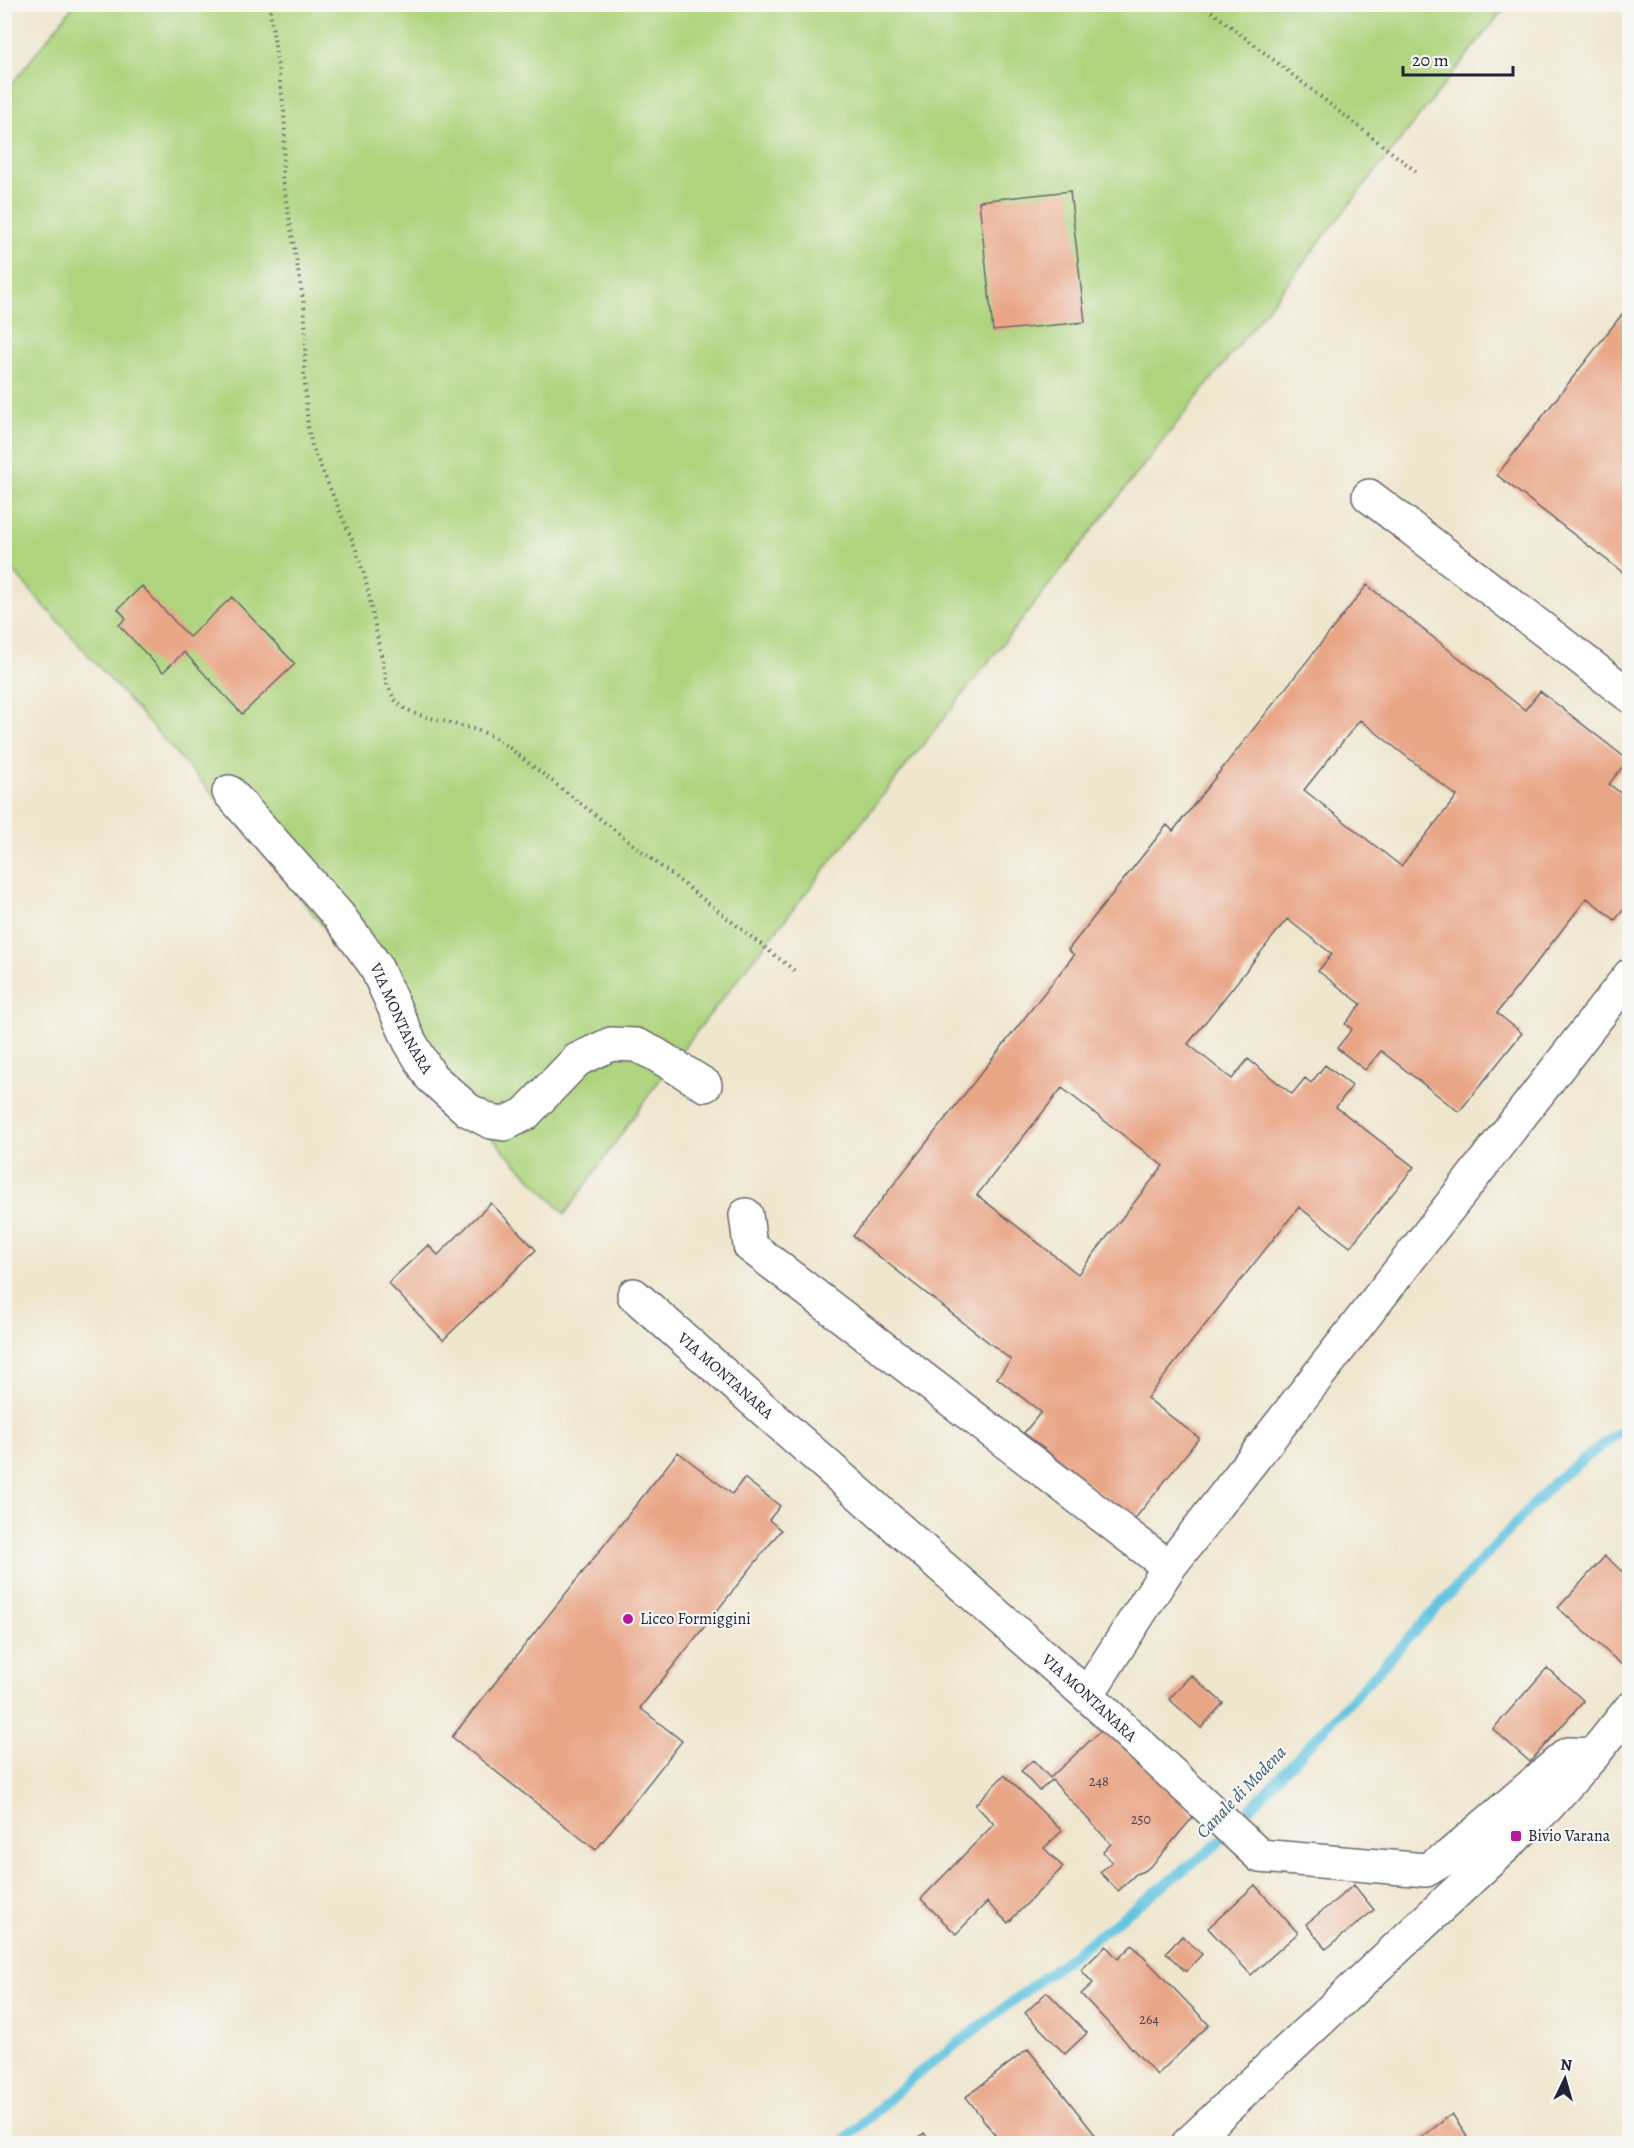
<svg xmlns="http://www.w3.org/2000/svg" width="1634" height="2148" viewBox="0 0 1634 2148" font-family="Alegreya,serif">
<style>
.green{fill:#aed47e;stroke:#687b5c;stroke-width:1.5}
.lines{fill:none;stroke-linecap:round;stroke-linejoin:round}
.stream{stroke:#63c4e1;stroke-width:10}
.building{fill:#e9a687;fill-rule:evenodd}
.minor-casing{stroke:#6a676e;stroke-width:36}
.major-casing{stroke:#6a676e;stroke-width:36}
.path{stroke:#6a676e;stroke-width:4;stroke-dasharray:1.5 4.5;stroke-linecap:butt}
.minor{stroke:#fff;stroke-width:33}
.major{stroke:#fff;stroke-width:33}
.poi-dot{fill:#b5179e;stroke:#f6f6f2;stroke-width:2}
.labels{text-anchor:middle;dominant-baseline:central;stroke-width:4.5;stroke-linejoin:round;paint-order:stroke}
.number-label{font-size:14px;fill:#54434e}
.street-label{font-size:16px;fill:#22223b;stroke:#f6f6f2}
.poi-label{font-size:16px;fill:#22223b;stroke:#f6f6f2;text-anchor:start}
.water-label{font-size:18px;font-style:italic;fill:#395b75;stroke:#f6f6f2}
</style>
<rect width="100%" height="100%" fill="#f6f6f2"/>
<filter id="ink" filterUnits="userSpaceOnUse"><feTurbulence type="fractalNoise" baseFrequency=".0167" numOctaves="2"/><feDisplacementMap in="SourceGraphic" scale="12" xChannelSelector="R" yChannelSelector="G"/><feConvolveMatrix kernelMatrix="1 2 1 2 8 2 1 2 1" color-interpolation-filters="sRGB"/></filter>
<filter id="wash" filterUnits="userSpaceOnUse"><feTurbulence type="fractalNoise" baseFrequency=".008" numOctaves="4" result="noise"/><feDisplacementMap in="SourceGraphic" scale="24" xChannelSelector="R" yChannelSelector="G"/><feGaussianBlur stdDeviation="1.35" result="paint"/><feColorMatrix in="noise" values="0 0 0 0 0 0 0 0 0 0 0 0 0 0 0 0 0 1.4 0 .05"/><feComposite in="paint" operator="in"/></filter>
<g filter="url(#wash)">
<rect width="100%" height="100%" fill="#efe6ce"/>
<!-- green -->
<path class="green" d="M74,5H1507L667,1069L565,1214L487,1133L381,996L235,819L5,562L4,94Z"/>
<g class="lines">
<!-- stream -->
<path class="stream" d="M841,2144L911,2079L1215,1846L1555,1481L1630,1424"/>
</g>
<g id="blocks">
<!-- building -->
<path class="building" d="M1070,191L1085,322L993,331L979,201Z
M1630,304V578L1497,475Z
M1367,585L1525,710L1540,691L1628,760L1609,784L1630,800V902L1615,920L1587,898L1497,1013L1522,1033L1459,1112L1381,1051L1365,1070L1337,1048L1352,1029L1345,1024L1361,1004L1318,971L1332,954L1287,919L1188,1044L1232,1079L1248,1059L1292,1094L1305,1078L1311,1083L1325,1065L1352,1086L1336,1107L1414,1167L1350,1247L1299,1207L1147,1398L1199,1438L1134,1520L1024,1433L1041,1412L997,1378L1011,1360L853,1236L1074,955L1068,950L1167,825L1173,831ZM1360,720L1457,796L1401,866L1304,790ZM1062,1088L1163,1166L1078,1274L977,1195Z
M142,586L189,637L232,597L295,664L242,714L184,652L163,672L119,625L126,618L118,609Z
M491,1203L536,1250L443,1340L388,1283L428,1245L438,1255Z
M678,1452L732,1494L744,1478L780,1506L769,1520L781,1530L640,1708L682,1741L596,1850L452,1737Z
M1605,1556L1630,1578V1655L1621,1664L1558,1608Z
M1547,1668L1584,1701L1530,1762L1493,1729Z
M1191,1675L1223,1703L1201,1728L1169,1699Z
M1109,1723L1194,1816L1155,1862L1146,1870L1136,1874L1118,1891L1100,1872L1112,1862L1103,1852L1111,1844L1052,1780L1039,1791L1021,1771L1033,1760L1050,1778Z
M1004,1775L1062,1831L1044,1848L1063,1867L1008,1923L987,1902L956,1934L921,1899L994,1824L975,1805Z
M1255,1885L1298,1933L1251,1975L1208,1928Z
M1354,1885L1374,1910L1326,1949L1306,1924Z
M1182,1936L1202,1954L1186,1972L1166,1953Z
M1132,1945L1209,2025L1157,2075L1081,1994L1093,1983L1081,1970L1106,1946L1118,1959Z
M1047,1992L1087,2033L1065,2054L1025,2013Z
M1028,2049L1096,2136L1086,2144H1002L966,2097Z
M1452,2114L1473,2144H1413Z
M924,2133L933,2144H911Z"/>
</g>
</g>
<g filter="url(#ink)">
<use href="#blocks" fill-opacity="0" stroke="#6a676e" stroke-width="1.5"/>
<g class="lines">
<defs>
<g id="minor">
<path d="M1369,496L1630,696"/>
<path id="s1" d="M229,792L338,915L375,965L410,1042L431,1077L468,1110L491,1122L505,1124L525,1114L577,1060L611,1044L636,1045L655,1054L705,1085"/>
<path d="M746,1215L750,1246L1169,1567L1630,975"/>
<path id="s2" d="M634,1295L1087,1695L1260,1856L1426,1870L1448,1857L1568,1754L1593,1755"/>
<path d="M1087,1695L1169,1567"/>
</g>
<path id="major" d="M1188,2144L1546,1808L1593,1755L1630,1709"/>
</defs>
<!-- minor casing -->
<use href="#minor" class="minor-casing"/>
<!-- major casing -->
<use href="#major" class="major-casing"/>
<!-- path -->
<path class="path" d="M269,4L284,110L285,132L282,176L304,305L306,333L304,375L308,427L312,446L355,547L365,577L387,684L394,699L404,708L416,714L477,730L492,736L507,746L795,971
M1202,4L1418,173"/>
<!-- minor -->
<use href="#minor" class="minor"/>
<!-- major -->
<use href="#major" class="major"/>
</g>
</g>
<!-- markers -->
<g class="poi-dot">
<circle cx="628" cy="1619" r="6"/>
<rect x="1510" y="1830" width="12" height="12" rx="3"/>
</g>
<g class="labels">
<!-- number labels -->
<g class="number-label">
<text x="1099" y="1781">248</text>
<text x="1141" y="1819">250</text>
<text x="1149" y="2019">264</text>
</g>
<!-- street labels -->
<g class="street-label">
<text stroke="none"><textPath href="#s1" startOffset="286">VIA MONTANARA</textPath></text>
<text stroke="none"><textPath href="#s2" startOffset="122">VIA MONTANARA</textPath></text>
<text stroke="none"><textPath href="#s2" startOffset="608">VIA MONTANARA</textPath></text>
</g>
<!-- poi labels -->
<g class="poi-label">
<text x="640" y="1619">Liceo Formiggini</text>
<text x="1528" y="1836">Bivio Varana</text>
</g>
<!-- water labels -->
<g class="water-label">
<text transform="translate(1241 1792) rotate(-46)">Canale di Modena</text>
</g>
</g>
<!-- margin -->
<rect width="1634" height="2148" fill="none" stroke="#f6f6f2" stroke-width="24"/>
<!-- north arrow -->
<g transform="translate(1565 2079) rotate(5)" stroke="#f6f6f2" stroke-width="4.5" paint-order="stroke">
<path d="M0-4.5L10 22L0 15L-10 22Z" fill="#22223b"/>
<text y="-9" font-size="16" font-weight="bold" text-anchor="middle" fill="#22223b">N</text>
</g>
<!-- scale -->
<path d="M1403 66v9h110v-9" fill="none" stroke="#22223b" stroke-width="3"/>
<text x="1412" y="66" font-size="18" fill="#22223b" stroke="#f6f6f2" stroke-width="4.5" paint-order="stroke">20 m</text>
</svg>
